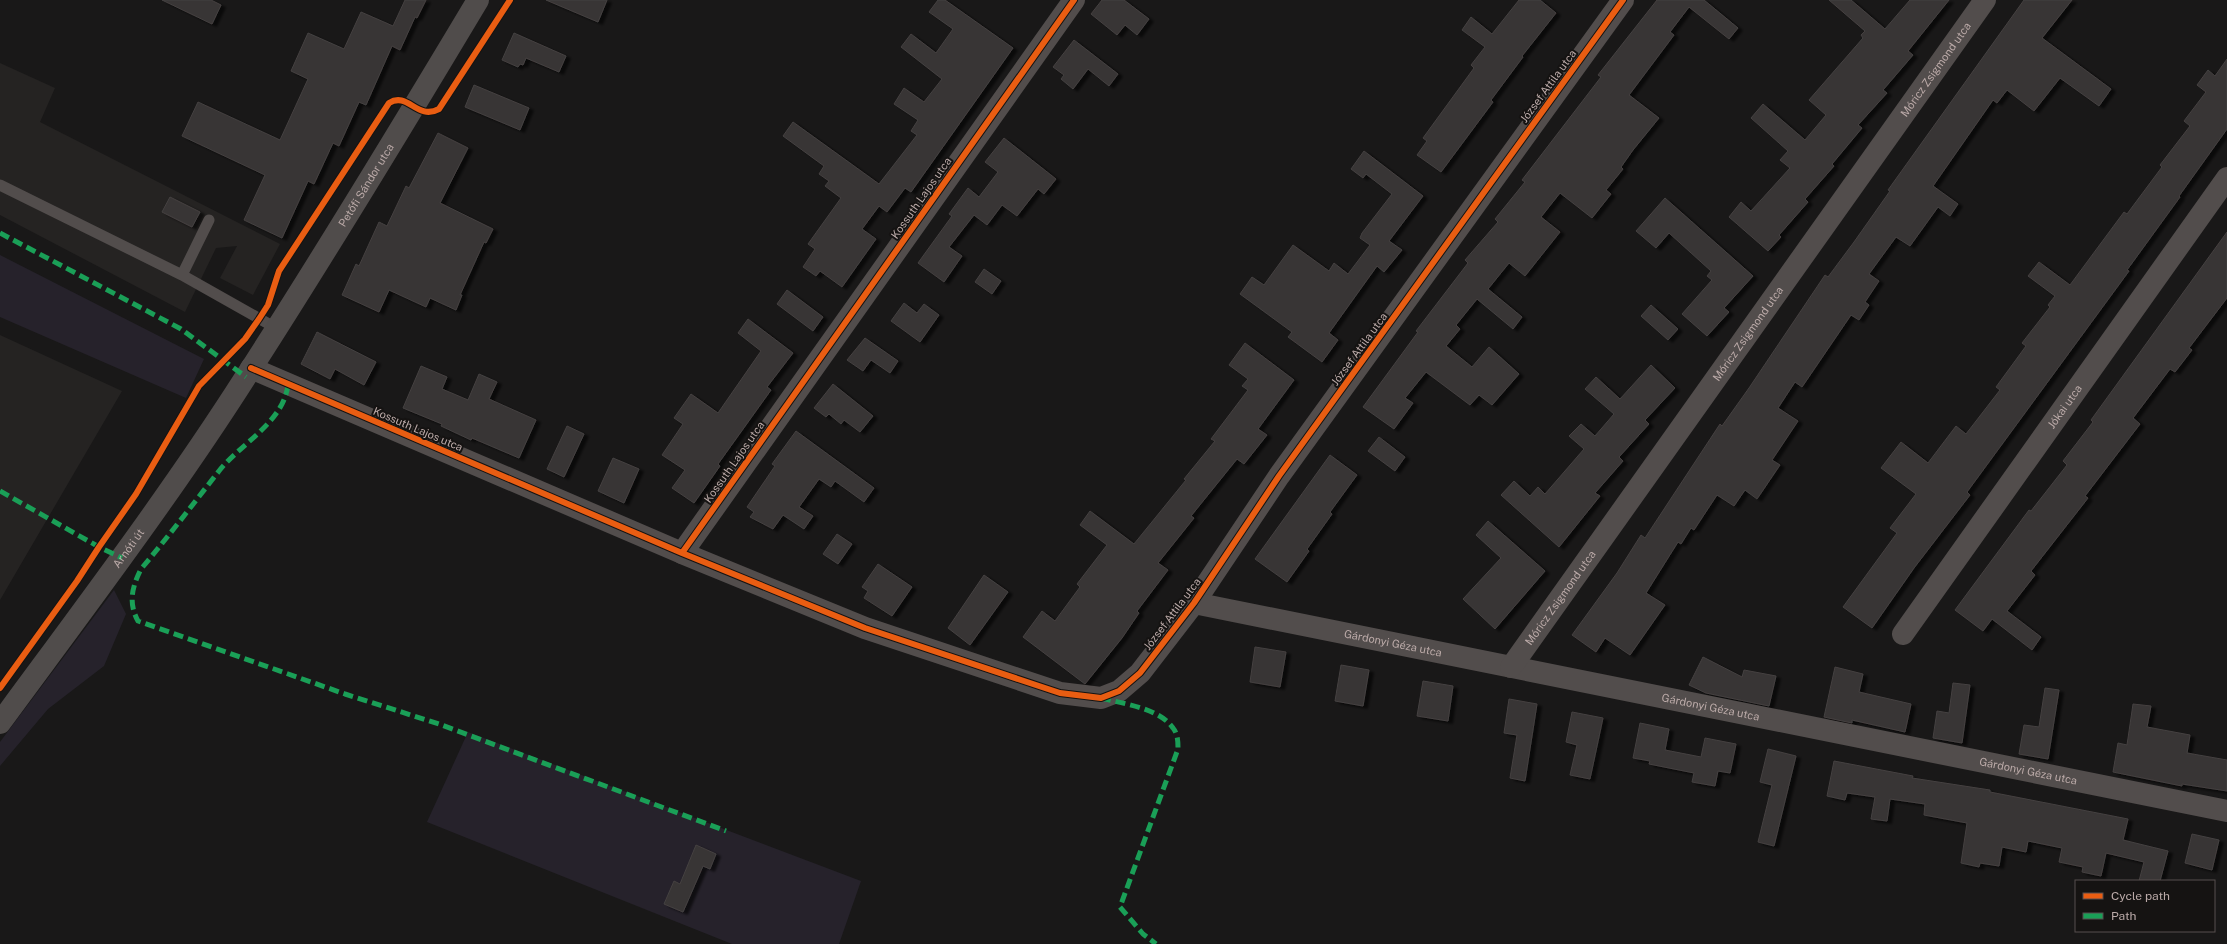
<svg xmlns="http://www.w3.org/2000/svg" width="2227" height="944" viewBox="0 0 2227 944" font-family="'Public Sans',sans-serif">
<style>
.built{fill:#252322}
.green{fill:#26222b}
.building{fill:#373434;stroke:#454141;filter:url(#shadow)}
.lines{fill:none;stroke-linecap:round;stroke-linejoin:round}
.lane{stroke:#524d4c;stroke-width:11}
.street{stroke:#524d4c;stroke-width:22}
.secondary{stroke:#504c4b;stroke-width:22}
.quiet{stroke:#1a9f57;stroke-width:5;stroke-dasharray:10 5;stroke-linecap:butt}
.cycleway-casing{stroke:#151312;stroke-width:8}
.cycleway{stroke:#e95d12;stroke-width:6}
.labels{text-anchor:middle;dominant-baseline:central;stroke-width:4;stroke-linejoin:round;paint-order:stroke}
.street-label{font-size:11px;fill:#bbaaa8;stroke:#151312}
</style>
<defs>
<filter id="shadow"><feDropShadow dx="4.5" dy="2.5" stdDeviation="1" flood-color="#0009"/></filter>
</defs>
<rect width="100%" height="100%" fill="#191818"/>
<!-- built -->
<path class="built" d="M0,63L55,88L40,122L280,244L253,295L220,278L237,246L216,248L185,312L0,215Z
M0,335L122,391L0,600Z"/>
<!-- green -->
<path class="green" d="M0,255L204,359L186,398L0,317Z
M114,590L126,614L104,666L48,709L0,766V742Z
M468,732L861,881L839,944H732L427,822Z"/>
<!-- building -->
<path class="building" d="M162,0H211L221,5L212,24Z
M405,0H426L417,18L415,17L400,50L392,46L366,105L359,102L339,146L333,143L314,184L308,181L282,238L244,220L265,175L182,136L198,102L280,140L308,79L291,71L308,33L344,49L361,12L393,26Z
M546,0H607L598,22Z
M938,0H945L1013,48L911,192L905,188L887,212L879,206L862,229L876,239L842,287L820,271L816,276L803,267L815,249L808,244L841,198L825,186L829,181L819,174L824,166L783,136L793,122L879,184L917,135L911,131L918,120L894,104L904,88L924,102L942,79L901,47L911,34L936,53L953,29L929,12Z
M1102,0H1124L1149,19L1137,35L1125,25L1117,35L1091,14Z
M1519,0H1540L1556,13L1522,56L1523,57L1491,100L1493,102L1441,172L1417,155L1427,141L1423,138L1474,68L1471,65L1485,47L1462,30L1471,17L1492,34Z
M1657,0H1704L1738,28L1729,39L1689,7L1670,32L1674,35L1629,95L1659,118L1633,150L1621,167L1623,169L1606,190L1611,194L1592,218L1560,193L1541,217L1560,232L1525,276L1509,263L1488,289L1522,317L1513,329L1477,299L1456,325L1460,329L1446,346L1472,367L1489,347L1519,374L1492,405L1479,395L1470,405L1426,372L1405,398L1413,403L1394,429L1363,407L1418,332L1416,331L1468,263L1465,260L1498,222L1495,219L1525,182L1522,180L1601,77L1598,75Z
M1829,0H1851L1885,29L1910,0H1949L1908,51L1913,55L1883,90L1887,93L1858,125L1862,128L1832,164L1834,166L1805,199L1808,202L1779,235L1781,237L1768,251L1729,217L1741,202L1751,211L1790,168L1780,160L1788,151L1751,118L1763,104L1805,140L1826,115L1809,100L1863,38L1861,35L1865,31Z
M2024,0H2072L2042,38L2111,89L2099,106L2060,78L2034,111L2007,90L1997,103L1993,100L1933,186L1958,204L1950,216L1938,207L1910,246L1896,237L1869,274L1879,281L1865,302L1869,305L1859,320L1851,315L1802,387L1795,382L1778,408L1798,421L1772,460L1780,465L1757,499L1745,490L1734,506L1717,495L1694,530L1691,528L1681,544L1678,542L1646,593L1665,605L1630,655L1605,638L1596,652L1572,635L1617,573L1641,535L1645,538L1720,424L1722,426L1749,388L1825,275L1828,277L1854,242L1890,191L1888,190Z
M514,33L566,56L559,72L526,58L523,65L520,64L518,67L502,60Z
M1074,40L1118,74L1109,86L1088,69L1073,89L1061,79L1064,75L1053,67Z
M2227,59V129L2179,196L2180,197L2127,270L2129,271L1967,492L1970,495L1914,568L1872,628L1843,607L1897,533L1890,528L1916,494L1881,468L1901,442L1928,463L1956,426L1966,434L2000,390L1996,387L2026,346L2022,343L2050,307L2048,305L2055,296L2028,276L2039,262L2070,285L2124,212L2127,214L2162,167L2160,165L2190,126L2184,121L2206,92L2197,85L2208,70L2215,76Z
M474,85L529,108L520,130L465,107Z
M438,133L468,148L440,203L493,229L486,243L484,242L460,295H462L456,310L430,298L426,307L389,290L379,312L342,295L356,264L359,266L379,222L387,226L406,186L409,188Z
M1004,138L1056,179L1044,194L1038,189L1017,216L1002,205L987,225L974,215L949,247L962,256L944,282L918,263L952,216L949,214L968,188L979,197L998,172L985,162Z
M1364,151L1423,196L1389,241L1402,250L1384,272L1377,266L1329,333L1338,340L1322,362L1288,337L1292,332L1240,294L1252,277L1264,285L1293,245L1329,271L1334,263L1348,274L1370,245L1360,238L1362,233L1392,194L1366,174L1363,178L1351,169Z
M170,197L200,212L192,227L162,212Z
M1665,198L1753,276L1724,308L1729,312L1707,336L1682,314L1712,280L1707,276L1711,271L1669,233L1656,248L1636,231Z
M2227,232V298L2189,348L2192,350L2175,372L2170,369L2133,418L2140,424L2085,496L2088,498L2031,571L2035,575L2007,611L2041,637L2032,650L1992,619L1983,631L1955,610L2029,510L2031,511L2067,465L2063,461L2093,422L2091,420Z
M984,269L1001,281L992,294L975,282Z
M787,290L823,317L813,331L777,304Z
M904,303L917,313L924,304L939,315L920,342L891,321Z
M1651,305L1678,329L1668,340L1641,316Z
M748,319L793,353L767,387L771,390L718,464L720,466L694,503L672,488L685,470L662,455L683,424L674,418L691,394L718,413L761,351L738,333Z
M317,332L376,362L364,385L335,369L330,379L301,364Z
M865,338L898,361L890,373L871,360L863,371L847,360Z
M1245,343L1294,380L1258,429L1267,435L1244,464L1237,459L1191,516L1194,518L1158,563L1168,570L1137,611L1139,613L1122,638L1085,684L1023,637L1042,611L1055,621L1080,587L1077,584L1107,545L1080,525L1090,511L1134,544L1186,480L1184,479L1215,441L1211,439L1248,390L1242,386L1248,379L1229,365Z
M1651,365L1675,388L1645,420L1649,424L1619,457L1623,461L1595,493L1600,496L1559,547L1501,495L1514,481L1530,496L1538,487L1545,494L1584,449L1569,436L1581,424L1595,436L1614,414L1585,389L1596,377L1620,399Z
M421,366L447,377L442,389L468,400L479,374L497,382L489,399L536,420L519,458L472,438L471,440L441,426L442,424L403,408Z
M833,384L873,416L860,432L844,420L841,424L829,414L826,417L814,408Z
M567,426L584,434L564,477L547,469Z
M796,431L874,488L864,502L835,481L831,487L819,479L799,507L813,516L804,529L783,515L773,529L750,517L754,512L747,507L775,466L772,464Z
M1379,437L1405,457L1395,471L1368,451Z
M1330,455L1357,475L1330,512L1332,514L1307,549L1309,551L1287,582L1255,559Z
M613,458L639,469L624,503L598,491Z
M1488,521L1545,571L1495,629L1463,599L1501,558L1476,535Z
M837,534L852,544L838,564L823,554Z
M878,564L912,587L892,616L864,598L868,591L862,587Z
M984,575L1008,592L970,645L948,628Z
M1255,647L1286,652L1280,687L1250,682Z
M1703,657L1742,677L1744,670L1776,676L1769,706L1706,693L1689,685Z
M1341,665L1369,670L1363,706L1335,701Z
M1835,667L1863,674L1859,692L1911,704L1905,732L1852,720V723L1824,717Z
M1423,681L1453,686L1448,721L1417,716Z
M1953,683L1970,685L1962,743L1933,738L1937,711L1949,713Z
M2045,688L2059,690L2048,759L2019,754L2024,725L2039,727Z
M1509,699L1537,704L1525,781L1510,778L1517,735L1504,733Z
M2133,704L2151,706L2147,727L2190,735L2187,753L2227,760V791L2182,784V786L2113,772L2118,743L2127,745Z
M1572,712L1603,718L1590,779L1570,775L1577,745L1566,742Z
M1640,723L1669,729L1665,750L1701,757L1705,738L1736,744L1730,773L1718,771L1715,786L1692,782L1694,773L1649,764L1650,761L1633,758Z
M1768,749L1796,756L1774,846L1758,842L1772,785L1760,782Z
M1834,761L1913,776L1912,778L1990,790V792L2128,819L2123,840L2168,851L2160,881H2139L2144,862L2106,853L2101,876L2082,872L2083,867L2059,862L2062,848L2028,841L2026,852L2002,847L1999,866L1980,863L1979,867L1961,863L1967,823L1924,815L1925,804L1890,799L1887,821L1871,819L1875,797L1847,793L1845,800L1827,796Z
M2192,834L2219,840L2212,870L2185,863Z
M696,845L716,854L710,869L703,866L683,912L664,904L674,881L680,884Z"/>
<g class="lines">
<!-- lane -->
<path class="lane" d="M0,185L182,275L276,328
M182,275L209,220"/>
<!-- street -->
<g class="street">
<path d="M251,368L682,553L1074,0"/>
<path d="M682,553L865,628L1060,693L1101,698L1119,691L1140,673L1194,603L1279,476L1623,0"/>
<path id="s1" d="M1194,603L2227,811"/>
<path id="s2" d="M1903,634L2227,178"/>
<path id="s3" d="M1511,667L1985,0"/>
</g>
<!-- secondary -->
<path class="secondary" id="s4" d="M0,723C83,610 169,497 245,378C325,254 402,127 478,0"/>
<!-- quiet -->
<path class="quiet" d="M0,233L181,329L246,377
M288,385C283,423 241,443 219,471C193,504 168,537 141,569C132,587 128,603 138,621L345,694L439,724L726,831
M0,491L99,547L122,558
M1101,698C1124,704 1159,708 1173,728C1178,734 1178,742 1178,749L1120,907L1143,934L1156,944"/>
<defs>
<path id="cycleway" d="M251,368L682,553L1074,0
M682,553L865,628L1060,693L1101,698L1119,691L1140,673L1194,603L1279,476L1623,0
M0,688L77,581L99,547L136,494L199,386L245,339L259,319L268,305L279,271L389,103C408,91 417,121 439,109L510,0"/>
</defs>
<!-- cycleway casing -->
<use href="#cycleway" class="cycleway-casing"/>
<!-- cycleway -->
<use href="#cycleway" class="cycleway"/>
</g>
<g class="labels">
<!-- street labels -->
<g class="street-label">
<text stroke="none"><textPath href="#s3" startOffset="733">Móricz Zsigmond utca</textPath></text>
<text transform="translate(1548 86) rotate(-54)">József Attila utca</text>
<text stroke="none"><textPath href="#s4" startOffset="651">Petőfi Sándor utca</textPath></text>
<text transform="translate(921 198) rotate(-55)">Kossuth Lajos utca</text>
<text stroke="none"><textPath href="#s3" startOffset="409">Móricz Zsigmond utca</textPath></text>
<text transform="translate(1359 349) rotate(-54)">József Attila utca</text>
<text stroke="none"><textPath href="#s2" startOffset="279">Jókai utca</textPath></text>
<text transform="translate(418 429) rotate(23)">Kossuth Lajos utca</text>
<text transform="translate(734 462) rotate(-55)">Kossuth Lajos utca</text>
<text stroke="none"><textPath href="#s4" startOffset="217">Arnóti út</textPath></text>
<text stroke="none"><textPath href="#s3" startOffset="85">Móricz Zsigmond utca</textPath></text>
<text transform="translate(1172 614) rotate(-53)">József Attila utca</text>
<text stroke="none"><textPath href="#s1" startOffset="203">Gárdonyi Géza utca</textPath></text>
<text stroke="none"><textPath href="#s1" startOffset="527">Gárdonyi Géza utca</textPath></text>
<text stroke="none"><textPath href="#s1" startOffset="851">Gárdonyi Géza utca</textPath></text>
</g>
</g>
<!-- legend -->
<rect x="2075" y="880" width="140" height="52" fill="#151312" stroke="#574f4e"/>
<rect x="2083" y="893" width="20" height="6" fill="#e95d12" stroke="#574f4e"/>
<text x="2111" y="900" font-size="12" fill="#bbaaa8">Cycle path</text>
<rect x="2083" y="913" width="20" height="6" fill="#1a9f57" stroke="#574f4e"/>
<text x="2111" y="920" font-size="12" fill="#bbaaa8">Path</text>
</svg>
